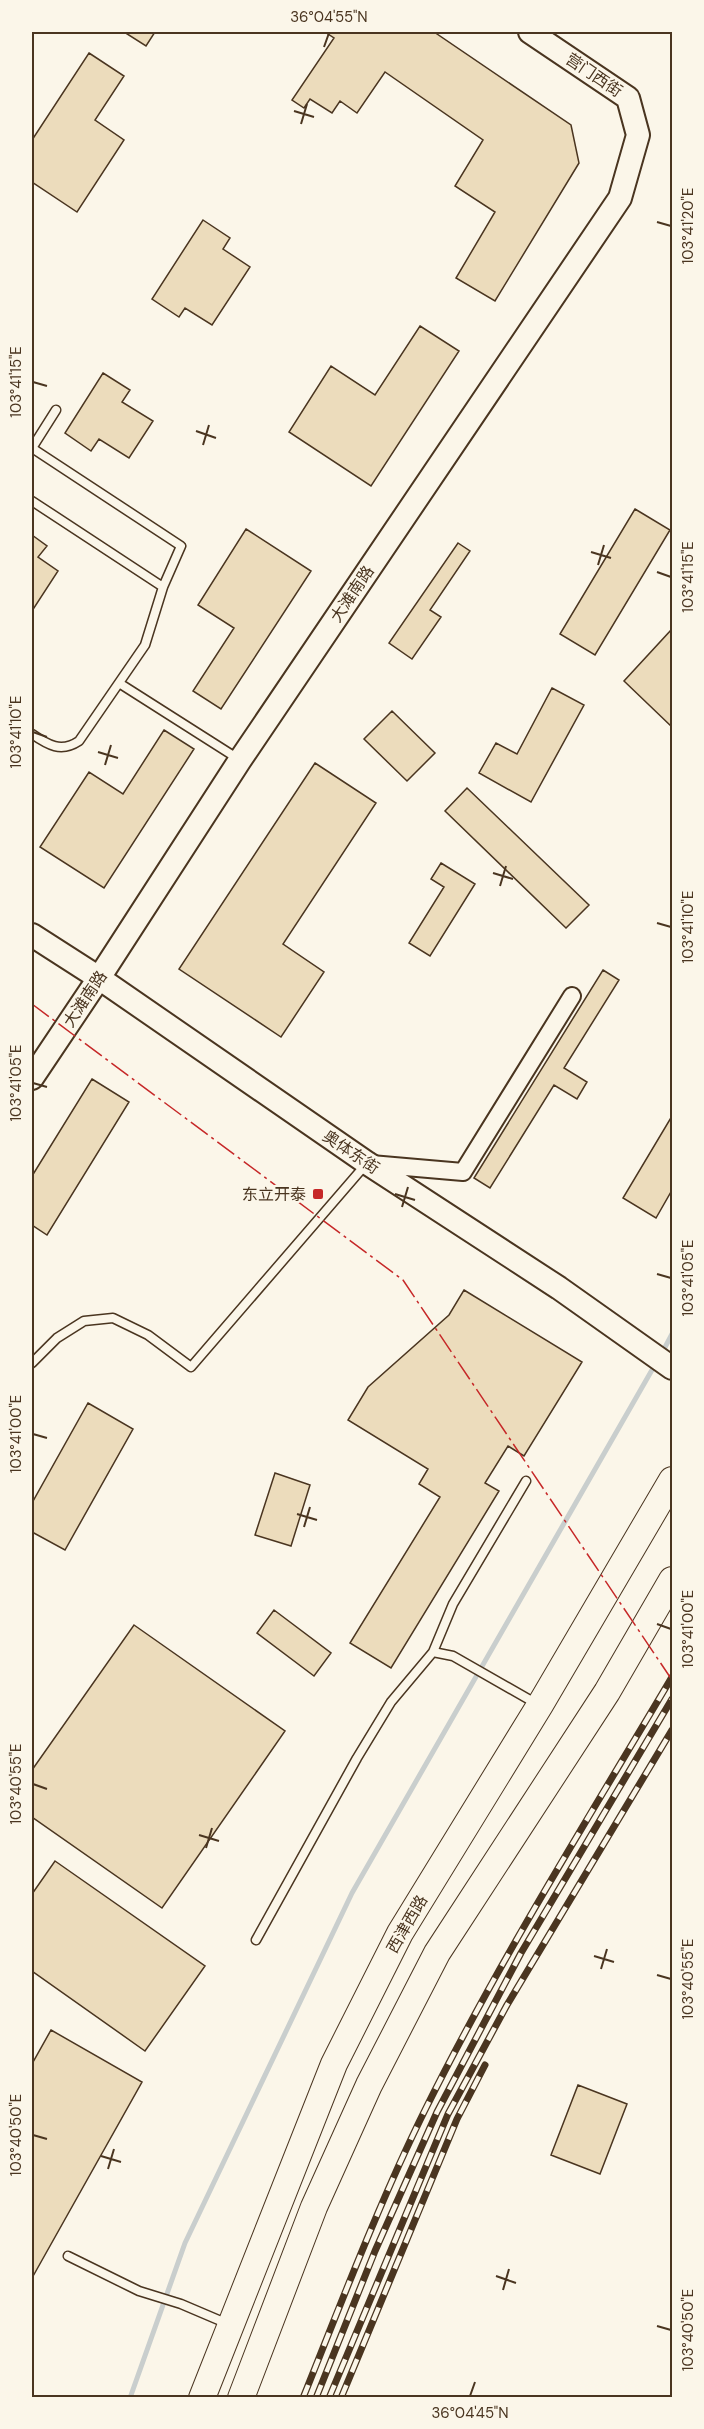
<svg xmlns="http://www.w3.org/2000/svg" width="704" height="2429" viewBox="0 0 704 2429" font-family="'DM Sans','Noto Sans SC',sans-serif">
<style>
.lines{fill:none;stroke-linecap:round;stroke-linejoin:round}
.stream{stroke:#c9cecd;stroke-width:5}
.building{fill:#ecdcbc;stroke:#4a3520;stroke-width:1.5}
.lane-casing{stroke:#4a3520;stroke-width:11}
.street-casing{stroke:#4a3520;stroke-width:20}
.secondary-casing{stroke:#4a3520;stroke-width:26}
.primary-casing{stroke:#4a3520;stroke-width:28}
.lane{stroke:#fbf6e9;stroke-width:8}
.street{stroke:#fbf6e9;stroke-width:16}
.secondary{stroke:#fbf6e9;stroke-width:22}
.primary{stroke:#fbf6e9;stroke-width:26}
.rail-casing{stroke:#4a3520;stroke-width:7}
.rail{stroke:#fbf6e9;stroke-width:4.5;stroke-dasharray:14;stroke-linecap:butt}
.power{stroke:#c62828;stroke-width:1.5;stroke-dasharray:21 4.5 3 4.5;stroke-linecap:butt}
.ticks{fill:none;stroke:#4a3520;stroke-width:2}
.poi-dot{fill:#c62828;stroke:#fbf6e9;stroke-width:2}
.labels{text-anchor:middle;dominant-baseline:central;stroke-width:4.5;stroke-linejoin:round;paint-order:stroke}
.street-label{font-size:16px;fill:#4a3520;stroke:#fbf6e9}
.poi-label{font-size:16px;fill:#4a3520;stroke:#fbf6e9;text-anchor:end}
.neatline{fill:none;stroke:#4a3520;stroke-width:2}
.ticks-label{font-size:15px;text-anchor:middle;fill:#4a3520}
</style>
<rect width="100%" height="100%" fill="#fbf6e9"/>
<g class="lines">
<!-- stream -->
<path class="stream" d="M662,1353L672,1334
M130,2398L185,2243L352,1893L656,1363"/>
</g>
<!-- building -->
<path class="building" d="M124,32H155L146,46Z
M325,32H434L571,125L579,163L495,301L456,278L495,212L455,186L483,140L385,72L357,113L340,101L332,113L310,99L304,108L292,100L334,38Z
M89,53L124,76L95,120L124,140L77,212L32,182V140Z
M203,220L230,238L223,249L250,267L212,325L185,308L179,317L152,299Z
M420,326L459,351L371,486L289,432L331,366L375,395Z
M103,373L130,390L122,402L153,421L129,458L99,439L91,451L65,433Z
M635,509L670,530L595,655L560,634Z
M246,529L311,571L221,709L193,691L234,628L198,605Z
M32,535L47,546L38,557L58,571L32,611Z
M458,543L470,551L430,610L441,617L412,659L389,643Z
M672,629V727L624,681Z
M552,688L584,705L531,802L479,773L496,743L517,754Z
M392,711L435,753L407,781L364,739Z
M164,730L194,749L104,888L40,847L89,772L123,794Z
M315,763L376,803L283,944L324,972L281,1037L179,969Z
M467,788L589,905L566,928L445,811Z
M441,863L475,884L430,956L409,943L444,887L431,879Z
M603,970L619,980L564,1068L587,1082L577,1099L554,1085L490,1188L474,1178Z
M92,1079L129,1102L47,1235L32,1225V1176Z
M672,1116V1190L656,1218L623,1198Z
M464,1290L582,1362L524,1456L508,1446L485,1483L499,1491L391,1668L350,1643L440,1497L419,1484L428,1469L348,1420L368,1387L449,1315Z
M88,1403L133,1429L65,1550L32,1532V1503Z
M275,1473L310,1485L291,1546L255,1535Z
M274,1610L331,1653L314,1676L257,1633Z
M134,1625L285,1731L162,1908L32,1817V1770Z
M55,1861L205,1966L145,2051L32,1971V1894Z
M51,2030L142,2082L32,2278V2064Z
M578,2085L627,2104L600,2174L551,2155Z"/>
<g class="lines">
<defs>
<path id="lane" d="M32,448L56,410
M32,501L163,587
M119,683L240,760
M32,734C48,745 61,753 79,741L145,645L163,587L181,546L32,448
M32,1363L57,1338L84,1321L113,1318L148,1335L191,1367L367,1163
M433,1652L453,1604L526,1481
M256,1940L357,1758L391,1702L433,1652L453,1656L537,1704
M68,2256L139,2291L181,2304L228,2324"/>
<path id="street" d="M371,1164L463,1172L572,996"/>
<path id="secondary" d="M32,935L99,978L367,1163L559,1288L672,1368
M32,1078L99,978L240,760L620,198L638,135L628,98L530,32"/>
<path id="primary" d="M202,2398L334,2064L400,1933L540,1705L672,1480
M241,2398L314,2207L369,2085L437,1953L607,1692L672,1580"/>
</defs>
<!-- lane casing -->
<use href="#lane" class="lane-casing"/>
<!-- street casing -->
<use href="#street" class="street-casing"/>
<!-- secondary casing -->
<use href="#secondary" class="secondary-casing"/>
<!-- primary casing -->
<use href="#primary" class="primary-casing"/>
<!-- lane -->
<use href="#lane" class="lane"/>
<!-- street -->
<use href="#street" class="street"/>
<!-- secondary -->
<use href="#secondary" class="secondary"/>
<!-- primary -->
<use href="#primary" class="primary"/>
<defs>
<path id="rail" d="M303,2398C342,2301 379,2203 425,2110C499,1961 588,1819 672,1677
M316,2398L375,2251L437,2112L521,1953L672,1699
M329,2398L448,2114L507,2005L672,1730
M341,2398L457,2119L485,2065"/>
</defs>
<!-- rail casing -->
<use href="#rail" class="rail-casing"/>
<!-- rail -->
<use href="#rail" class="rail"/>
<!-- power -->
<path class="power" d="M32,1004L403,1280L672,1680"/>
</g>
<!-- ticks -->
<path class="ticks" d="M324,47L329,33M294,111L314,117M301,124L307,104M657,222L671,226M33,382L47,386M196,431L216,438M203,445L209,425M591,552L611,558M598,565L604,545M657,572L671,577M33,732L47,737M98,752L118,758M105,765L111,745M493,873L513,879M500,886L506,866M657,923L671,927M33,1083L47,1087M395,1194L415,1200M402,1207L408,1187M657,1274L671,1278M33,1434L47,1438M297,1514L317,1520M304,1527L310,1507M657,1624L671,1629M33,1784L47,1789M199,1835L219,1841M206,1848L212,1828M594,1956L614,1962M601,1969L607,1949M657,1975L671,1979M33,2135L47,2139M101,2156L121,2162M108,2169L114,2149M496,2276L516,2283M503,2290L509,2269M657,2326L671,2330M470,2396L475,2382"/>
<!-- markers -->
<rect class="poi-dot" x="312" y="1188" width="12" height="12" rx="3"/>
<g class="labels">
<!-- street labels -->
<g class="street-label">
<text transform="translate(594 75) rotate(34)">营门西街</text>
<text transform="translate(352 594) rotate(-56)">大滩南路</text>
<text transform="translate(85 999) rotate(-56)">大滩南路</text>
<text transform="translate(351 1152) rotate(34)">奥体东街</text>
<text transform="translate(407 1924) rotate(-60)">西津西路</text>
</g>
<!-- poi labels -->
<g class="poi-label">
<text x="306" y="1194">东立开泰</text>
</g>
</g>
<!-- border -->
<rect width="704" height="2429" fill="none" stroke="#fbf6e9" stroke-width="66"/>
<rect x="33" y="33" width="638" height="2363" class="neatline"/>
<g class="ticks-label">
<text x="329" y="22">36°04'55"N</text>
<text transform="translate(688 226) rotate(-90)" y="5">103°41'20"E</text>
<text transform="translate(16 382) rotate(-90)" y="5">103°41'15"E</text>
<text transform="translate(688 577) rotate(-90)" y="5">103°41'15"E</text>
<text transform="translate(16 732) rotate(-90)" y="5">103°41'10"E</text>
<text transform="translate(688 927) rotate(-90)" y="5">103°41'10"E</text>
<text transform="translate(16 1083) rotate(-90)" y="5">103°41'05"E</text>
<text transform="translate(688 1278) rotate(-90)" y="5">103°41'05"E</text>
<text transform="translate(16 1434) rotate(-90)" y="5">103°41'00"E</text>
<text transform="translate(688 1629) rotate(-90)" y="5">103°41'00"E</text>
<text transform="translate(16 1784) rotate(-90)" y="5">103°40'55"E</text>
<text transform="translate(688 1979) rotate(-90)" y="5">103°40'55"E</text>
<text transform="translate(16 2135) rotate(-90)" y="5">103°40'50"E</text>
<text transform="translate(688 2330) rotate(-90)" y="5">103°40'50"E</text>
<text x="470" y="2418">36°04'45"N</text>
</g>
</svg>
